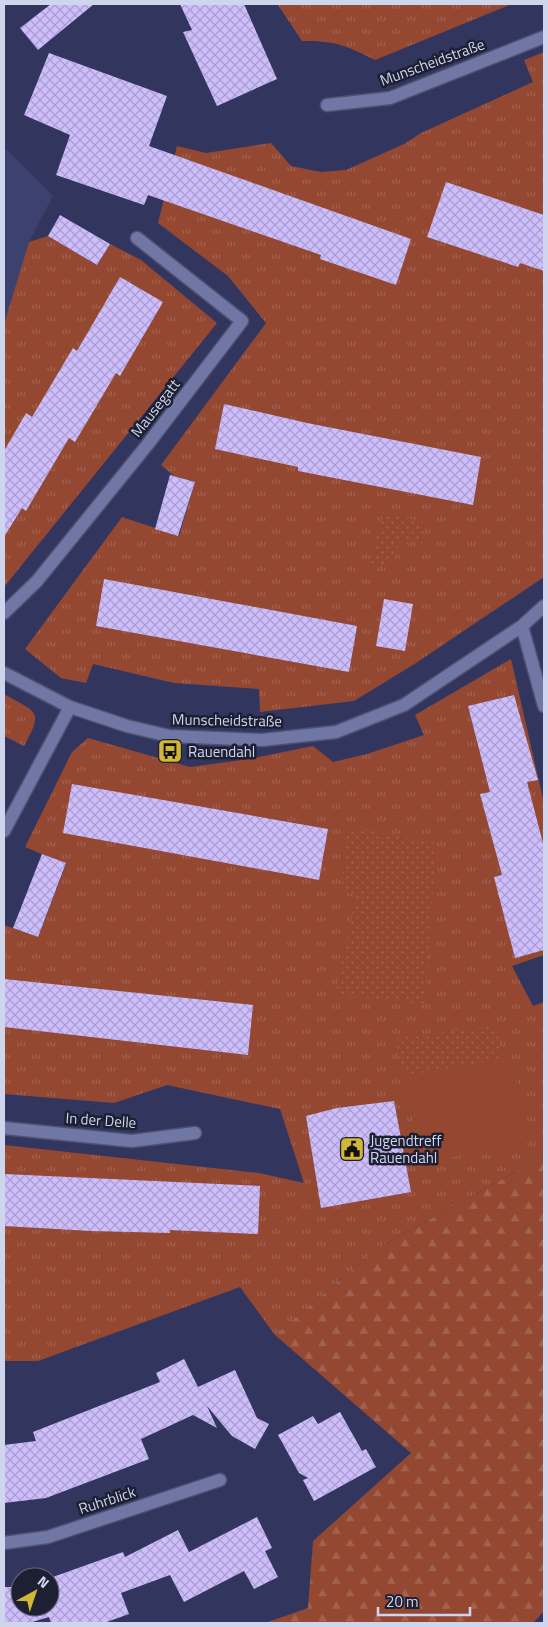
<svg xmlns="http://www.w3.org/2000/svg" width="548" height="1627" viewBox="0 0 548 1627" font-family="'Titillium Web',sans-serif">
<style>
.built{fill:#3c416f}
.grass{fill:url(#grass-tufts)}
.forest{fill:url(#forest-firs)}
.park{fill:url(#park-dots)}
.pitch{fill:#944832}
.building{fill:url(#building-cross-hatch)}
.lines{fill:none;stroke-linecap:round;stroke-linejoin:round}
.minor-casing{stroke:#4d5173;stroke-width:15}
.minor{stroke:#7077a5;stroke-width:12}
.labels{text-anchor:middle;dominant-baseline:central;stroke-width:5;stroke-linejoin:round;paint-order:stroke}
.street-label{font-size:15px;fill:#d0d5ee;stroke:#1d2033}
.poi-label{font-size:15px;fill:#d0d5ee;stroke:#1d2033;text-anchor:start}
</style>
<defs>
<pattern id="grass-tufts" width="24" height="20" patternUnits="userSpaceOnUse" patternTransform="scale(1.25)"><rect width="24" height="20" fill="#944832"/><path d="M3 7l-1-3M5 7V3M7 7l1-3M15 17l-1-3M17 17v-4M19 17l1-3" fill="none" stroke="#a26250"/></pattern>
<pattern id="forest-firs" width="22" height="20" patternUnits="userSpaceOnUse" patternTransform="scale(1.25)"><rect width="22" height="20" fill="#944832"/><path d="M5 1l3.5 6h-7zM16 11l3.5 6h-7z" fill="#a26250"/></pattern>
<pattern id="park-dots" width="8" height="8" patternUnits="userSpaceOnUse" patternTransform="scale(1.25)"><rect width="8" height="8" fill="#944832"/><path d="M2 2h.1M6 6h.1" fill="none" stroke="#a26250" stroke-width="1.8" stroke-linecap="round"/></pattern>
<pattern id="building-cross-hatch" width="8" height="8" patternUnits="userSpaceOnUse" patternTransform="scale(1.25)"><rect width="8" height="8" fill="#cebdfc"/><path d="M0 0l8 8M0 8l8-8" fill="none" stroke="#aa9ecf"/></pattern>
</defs>
<rect width="100%" height="100%" fill="#32365f"/>
<!-- built -->
<path class="built" d="M4,147L53,196L29,242L4,324Z"/>
<!-- grass -->
<path class="grass" d="M281,4H512L375,60C348,46 333,40 302,41L278,5Z
M544,52V577L416,663L354,701L260,712L259,689L174,683L93,664L86,683L61,678L25,649L122,517L179,536L195,482L174,476L161,465L266,323L228,276L158,223L177,146L206,153L271,143L291,166L321,172L346,170L404,144L421,133L533,82L524,60Z
M48,236L97,265L110,244L141,260L217,323L4,587V324L29,242Z
M511,659L544,803V955L512,966L533,1006L544,1002V1153L512,1174L378,1248L275,1335L240,1287L38,1361H4V1145L259,1173L304,1183L280,1109L167,1085L114,1103L4,1094V925L38,937L66,864L25,847L72,752L88,738L190,767L249,759L313,746L333,762L367,754L424,735L415,715Z
M4,694C37,713 44,710 24,746L4,736Z"/>
<!-- forest -->
<path class="forest" d="M544,1153V1611L533,1623H265L308,1608L313,1541L411,1453L275,1335L378,1248L512,1174Z"/>
<!-- park -->
<path class="park" d="M383,512L423,522L422,524L425,528L422,544L399,540L396,556L388,567L371,563Z
M348,827L436,843L425,1004L336,994L356,896L341,890Z
M496,1026L502,1059L404,1076L395,1038Z"/>
<!-- pitch -->
<path class="pitch" d="M512,1057L528,1143L421,1163L404,1076Z"/>
<!-- building -->
<path class="building" d="M51,4H94L38,50L20,28Z
M180,4H244L277,79L217,106L183,32L192,30Z
M49,53L167,96L149,146L411,239L396,285L320,259L321,255L148,195L144,205L56,175L70,135L24,115Z
M446,182L544,215V271L520,263L518,267L427,237Z
M60,215L110,244L97,265L48,236Z
M120,277L163,302L120,376L116,373L75,442L69,438L26,511L22,508L4,537V451L26,413L32,417L73,348L77,351Z
M224,404L307,423L481,457L473,505L298,471V467L215,449Z
M170,475L195,482L178,536L155,529Z
M104,579L357,626L349,672L96,626Z
M384,599L413,604L405,651L376,646Z
M514,695L538,780L527,782L544,847V950L515,958L494,877L502,875L480,794L490,792L468,706Z
M72,784L328,829L319,880L63,833Z
M42,854L66,863L38,937L13,928Z
M4,979L253,1005L248,1055L4,1027Z
M394,1101L411,1192L321,1208L306,1116L337,1108Z
M4,1174L260,1186L258,1234L170,1230V1233L91,1231L4,1226Z
M184,1359L198,1387L235,1370L257,1418L269,1424L255,1449L232,1436L207,1406L217,1428L193,1415L141,1439L149,1459L46,1498L4,1503V1445L36,1441L33,1432L160,1382L156,1373Z
M340,1412L362,1451L366,1449L376,1467L314,1501L303,1480L308,1478L299,1473L278,1435L313,1416L318,1424Z
M257,1517L272,1548L265,1551L278,1577L254,1589L244,1571L184,1602L170,1575L121,1593L129,1614L104,1623H51L49,1617L29,1623H4V1587H20V1607H50V1578L123,1552L125,1557L178,1530L189,1552Z"/>
<g class="lines">
<defs>
<path id="minor" d="M327,105L390,98L544,37
M4,613L37,581L148,444L242,321L137,238
M522,626L544,706
M4,673L70,707L127,726L169,736L262,740L336,732L404,705L522,626L544,606
M4,831L70,707
M4,1128L132,1141L195,1133
M4,1543L48,1537L220,1480"/>
</defs>
<!-- minor casing -->
<use href="#minor" class="minor-casing"/>
<!-- minor -->
<use href="#minor" class="minor"/>
</g>
<!-- icons -->
<defs>
<symbol id="bus-square" viewBox="-11 -11 22 22"><rect x="-9" y="-9" width="18" height="18" rx="4" fill="#d1b736" stroke="#1d2033"/><path d="M-5-6H5V4H4V6H2V4H-2V6H-4V4H-5ZM-3.5-4V0h7V-4ZM-3.5 1.2v1.5H-2V1.2ZM2 1.2v1.5H3.5V1.2Z" fill="#111"/></symbol>
<symbol id="civic-square" viewBox="-11 -11 22 22"><rect x="-9" y="-9" width="18" height="18" rx="4" fill="#d1b736" stroke="#1d2033"/><path d="M-.6-6.5H3V-4.5H.6V-3L4-1V1h2V6H-6V1h2V-1L-.6-3ZM-1.2 2.5V6h2.4V2.5Z" fill="#111"/></symbol>
</defs>
<g fill-rule="evenodd">
<use href="#bus-square" x="156" y="737" width="28" height="28"/>
<use href="#civic-square" x="338" y="1135" width="28" height="28"/>
</g>
<g class="labels">
<!-- street labels -->
<g class="street-label">
<text transform="translate(432 62) rotate(-20)">Munscheidstraße</text>
<text transform="translate(155 408) rotate(-52)">Mausegatt</text>
<text transform="translate(227 720) rotate(1)">Munscheidstraße</text>
<text transform="translate(101 1120) rotate(4)">In der Delle</text>
<text transform="translate(107 1500) rotate(-18)">Ruhrblick</text>
</g>
<!-- poi labels -->
<g class="poi-label">
<text x="188" y="751">Rauendahl</text>
<text x="370" y="1140">Jugendtreff<tspan x="370" dy="17">Rauendahl</tspan></text>
</g>
</g>
<!-- border -->
<rect width="548" height="1627" fill="none" stroke="#d0d5ee" stroke-width="10"/>
<!-- north arrow -->
<g transform="translate(35 1592) rotate(40)"><circle r="24" fill="#1d2033" stroke="#65687e"/>
<path d="M0-4L9 19L0 12L-9 19Z" fill="#d1b736"/>
<text y="-8" font-size="14" font-weight="bold" text-anchor="middle" fill="#d0d5ee">N</text>
</g>
<!-- scale -->
<path d="M378 1607v8h92v-8" fill="none" stroke="#d0d5ee" stroke-width="2.5"/>
<text x="386" y="1607" font-size="15" fill="#d0d5ee" stroke="#1d2033" stroke-width="4" paint-order="stroke">20 m</text>
</svg>
